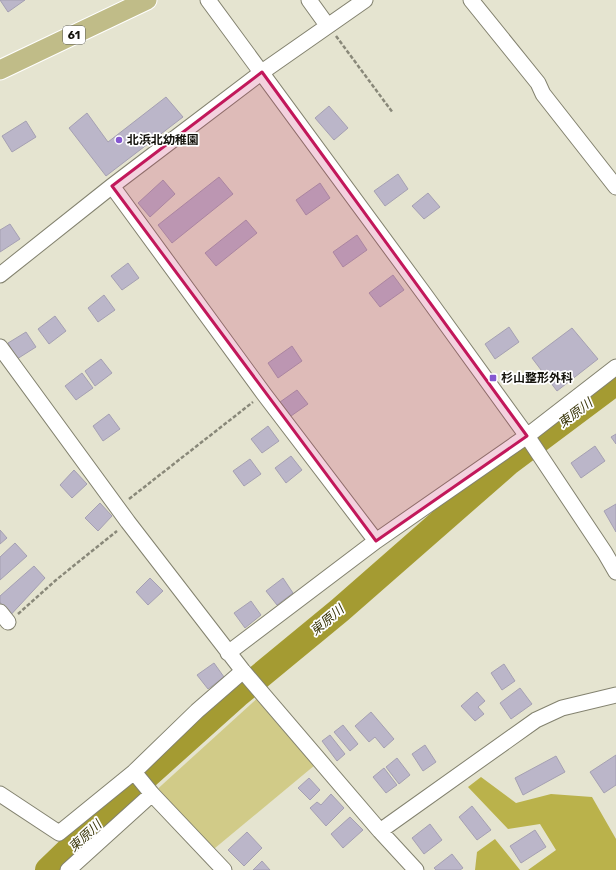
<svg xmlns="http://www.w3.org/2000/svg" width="616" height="870" viewBox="0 0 616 870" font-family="Rubik,'Noto Sans JP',sans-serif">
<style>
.green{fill:#d1cb88}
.forest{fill:#bab24b}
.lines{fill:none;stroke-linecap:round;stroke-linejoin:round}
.river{stroke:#a49b32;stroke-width:26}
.building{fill:#bbb6c9;stroke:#a5a0b2}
.minor-casing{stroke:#83826f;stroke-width:17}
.major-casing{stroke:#fff;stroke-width:21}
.path{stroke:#898879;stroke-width:2.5;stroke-dasharray:4 2;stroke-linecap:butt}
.minor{stroke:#fff;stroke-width:15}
.major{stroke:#c0bc88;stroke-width:19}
.marked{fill:#c2185b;fill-opacity:0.2;stroke:#c2185b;stroke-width:3;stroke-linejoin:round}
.poi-dot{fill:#8557d0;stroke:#fff;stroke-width:1.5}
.labels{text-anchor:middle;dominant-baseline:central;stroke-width:3.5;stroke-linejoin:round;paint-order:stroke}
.shield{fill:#fff;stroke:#5b5a56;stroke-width:1}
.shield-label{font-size:11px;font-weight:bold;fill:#15140d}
.poi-label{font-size:12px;font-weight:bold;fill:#15140d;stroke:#fff;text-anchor:start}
.water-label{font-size:13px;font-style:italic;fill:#3a3609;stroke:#fff}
</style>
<rect width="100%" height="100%" fill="#e5e4d0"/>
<!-- green -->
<path class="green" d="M262,694L315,765L209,853L152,794Z"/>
<!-- forest -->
<path class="forest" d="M481,777L516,803L551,794L592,797L616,839V870H528L556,850L540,824L508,829L468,787Z
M495,839L520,870H475L477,852Z"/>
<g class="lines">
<!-- river -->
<path class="river" d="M48,870L131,790L237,695L340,610L509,462L616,382"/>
</g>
<!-- building -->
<path class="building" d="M0,0H25L8,12Z
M166,97L183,117L106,176L69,128L87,113L108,142Z
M329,106L348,128L334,140L315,118Z
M26,121L36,137L12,152L2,136Z
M398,174L408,189L385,206L374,191Z
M219,177L233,194L172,243L158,225Z
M163,180L175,194L150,217L138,203Z
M320,183L330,198L306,215L296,200Z
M428,193L440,207L424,219L412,206Z
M246,220L257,233L216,266L205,253Z
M10,224L20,239L0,252V230Z
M357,235L367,250L343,267L333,252Z
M128,263L139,278L122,290L111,276Z
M393,275L404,290L380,307L369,293Z
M104,295L115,310L98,322L88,308Z
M55,316L66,331L49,344L38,329Z
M509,327L519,342L495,359L485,344Z
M572,328L598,359L557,391L532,358Z
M26,332L36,347L17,359L8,343Z
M292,346L302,361L278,378L268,363Z
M101,359L112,373L95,386L85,371Z
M82,373L93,388L76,400L65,386Z
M297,390L308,404L291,416L280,402Z
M109,414L120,429L103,441L93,426Z
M268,426L279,441L262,453L251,439Z
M616,434V444L611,437Z
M595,446L605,461L581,478L571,463Z
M291,456L302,470L286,483L275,468Z
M250,459L261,474L244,486L233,471Z
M74,470L87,484L72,498L60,485Z
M100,503L112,516L98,531L85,518Z
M616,504V532L604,511Z
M0,530L7,538L0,544Z
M15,543L27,556L0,580V557Z
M34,566L45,578L6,620L0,601V596Z
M150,578L163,591L148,605L136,592Z
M283,578L293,593L277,605L266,591Z
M251,601L261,615L245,628L234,613Z
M214,663L224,677L208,689L197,675Z
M504,664L515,681L502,690L491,673Z
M520,688L532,704L511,719L500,703Z
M477,692L485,701L478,707L484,714L475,721L461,706Z
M371,712L394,739L384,748L375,737L369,742L355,726Z
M343,725L358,744L350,751L334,732Z
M330,735L345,754L337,761L322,741Z
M425,745L436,762L423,771L412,754Z
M616,755V785L604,793L590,772Z
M556,756L565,772L523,795L515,778Z
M397,758L410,775L399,784L386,767Z
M384,768L397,785L386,793L373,777Z
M309,778L320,790L310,800L298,788Z
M331,794L344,808L326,826L310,808L317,802L321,805Z
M472,806L491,830L477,840L459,817Z
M350,817L363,830L343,848L331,834Z
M430,824L442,840L424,854L412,838Z
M535,830L546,847L521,863L510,846Z
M247,832L262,848L244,866L228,850Z
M452,854L463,868L460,870H436L434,868Z
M262,861L270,870H253Z"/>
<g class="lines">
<defs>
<path id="minor" d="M208,0L425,295L527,436L605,553L616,572
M309,0L327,25
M471,0L538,83L543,94L616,187
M112,186L264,394L376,541
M0,275L112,186L262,72L365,0
M0,347L128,522L243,671L380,831L416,870
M0,612L8,622
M228,653L376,541L527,436L616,367
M134,772L152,794L224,870
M0,794L59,833L134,772L197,711L243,671
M380,831L536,720L562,708L616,695
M68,870L152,794"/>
<path id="major" d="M0,70L147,0"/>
</defs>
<!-- minor casing -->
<use href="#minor" class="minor-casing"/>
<!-- major casing -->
<use href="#major" class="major-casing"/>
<!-- path -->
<path class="path" d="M336,36L393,113
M129,499L253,402
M18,614L56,580L117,531"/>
<!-- minor -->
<use href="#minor" class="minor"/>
<!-- major -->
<use href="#major" class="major"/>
</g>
<!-- marked area -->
<path class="marked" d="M262,72L527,436L376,541L112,186Z"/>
<!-- markers -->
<g class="poi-dot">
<circle cx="119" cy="140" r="4"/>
<rect x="489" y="374" width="8" height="8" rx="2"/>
</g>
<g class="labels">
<!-- shield labels -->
<rect class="shield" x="63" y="26" width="22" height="18" rx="3"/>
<g class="shield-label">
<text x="74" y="35">61</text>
</g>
<!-- poi labels -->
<g class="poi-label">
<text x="127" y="140">北浜北幼稚園</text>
<text x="501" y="378">杉山整形外科</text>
</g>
<!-- water labels -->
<g class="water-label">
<text transform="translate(575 413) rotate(-37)">東原川</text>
<text transform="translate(327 620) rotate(-40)">東原川</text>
<text transform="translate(85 836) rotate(-43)">東原川</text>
</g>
</g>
</svg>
